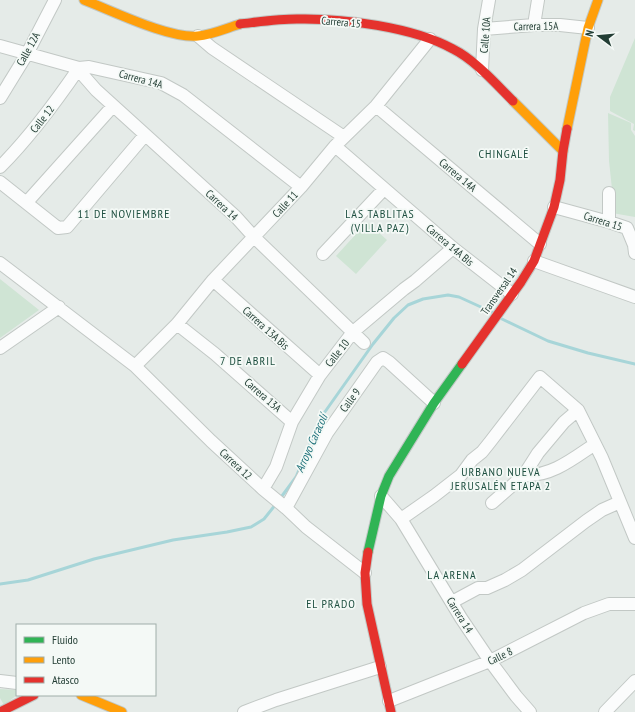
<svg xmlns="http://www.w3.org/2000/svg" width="635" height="712" viewBox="0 0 635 712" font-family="'PT Sans Narrow',sans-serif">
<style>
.green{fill:#cfe4d4}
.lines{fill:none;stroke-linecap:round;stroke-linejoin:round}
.stream{stroke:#a7d5d8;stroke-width:3}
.street-casing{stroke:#c2c8c5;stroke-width:14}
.fast-casing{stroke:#c1c8c5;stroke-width:11}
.slow-casing{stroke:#c1c8c5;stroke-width:11}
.jam-casing{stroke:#c1c8c5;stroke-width:11}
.street{stroke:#fbfcfc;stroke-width:12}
.fast{stroke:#30b455;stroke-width:9}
.slow{stroke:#ff9f0a;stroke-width:9}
.jam{stroke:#e5322d;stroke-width:9}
.labels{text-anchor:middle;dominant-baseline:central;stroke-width:3.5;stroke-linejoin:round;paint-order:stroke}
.street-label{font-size:11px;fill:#233e35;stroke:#f4f9f6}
.neighbourhood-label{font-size:12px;letter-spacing:1px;fill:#1f5041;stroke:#f4f9f6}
.water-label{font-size:12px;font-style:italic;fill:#1e717a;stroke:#f4f9f6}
</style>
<rect width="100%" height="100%" fill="#e5ebe8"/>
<!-- green -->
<path class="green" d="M635,38V131L633,130L634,124L610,111V97Z
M608,113L631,123V130L635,136V217L612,213V189L609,161Z
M367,222L387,240L356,274L336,256Z
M0,279L39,310L0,338Z
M0,689L17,690V695L4,705L0,698Z"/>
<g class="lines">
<!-- stream -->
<path class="stream" d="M502,319L548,341L588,353L635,364
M279,500L296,477L322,416L373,344L394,318L408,305L423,299L448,295L459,297L494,313
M0,584L28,580L94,559L173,540L227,532L251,527L264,519L276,504"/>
<defs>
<path id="street" d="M534,25L538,0
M484,29L534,25H560L588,28
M198,36L212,48L344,137
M0,46L79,68L89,67L161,83L183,95L301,187
M482,70L484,29L489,0
M0,98L27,54L55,0
M376,106L540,244
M335,146L453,248L512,294
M0,167C30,137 55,103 79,68L82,74L96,90L236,217L254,237L364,343
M0,182L58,228L67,227L145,135
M27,202L113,106
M554,207L609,222L627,228L634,245L635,253
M609,222V193
M323,254L384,189
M534,261L635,297
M0,263L135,366L211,441L263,489L286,508L306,527L365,573
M213,280L320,375
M177,324L215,354L292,422
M0,348L59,307
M135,366L177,324L213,280L301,187L335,146L376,106L430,39
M524,475C551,477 574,458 595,444
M263,489L276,467L292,422L320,375L353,332L404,289L415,281L453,248
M381,496L401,519L461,618L490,661L516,696L530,712
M492,503L524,475L538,453L564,422L578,410
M286,508L327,433L377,362L383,358L389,362L434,403
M401,519L434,496L461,475L472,460L482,452L490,442L540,377L578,410L602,458L635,538
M452,602L478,588H487L505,580L522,570L586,521L602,510L620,502
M0,681L17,683
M389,701L490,661L584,613L609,604H635
M244,712L276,700L380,667
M605,712L635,681"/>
<path id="fast" d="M368,552L381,496L389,476L434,403L462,364"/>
<path id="slow" d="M84,0C113,11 169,39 198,36C211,35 227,28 240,24
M513,101L563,151
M567,129L588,28L598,0
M81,695L122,712"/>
<path id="jam" d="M240,24C258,22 278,19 297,19C343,18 413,27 453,49C475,60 495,83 513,101
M462,364L521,282L534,261L554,207L560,180L563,151L567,129
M368,552L365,573L367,604L391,712
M0,712L34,695"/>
</defs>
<!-- street casing -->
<use href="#street" class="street-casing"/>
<!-- fast casing -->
<use href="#fast" class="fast-casing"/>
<!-- slow casing -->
<use href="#slow" class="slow-casing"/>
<!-- jam casing -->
<use href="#jam" class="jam-casing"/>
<!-- street -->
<use href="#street" class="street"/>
<!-- fast -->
<use href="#fast" class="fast"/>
<!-- slow -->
<use href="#slow" class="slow"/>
<!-- jam -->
<use href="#jam" class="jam"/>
</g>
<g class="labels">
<!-- street labels -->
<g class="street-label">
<text transform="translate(341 22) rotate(5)">Carrera 15</text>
<text transform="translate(536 26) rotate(-1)">Carrera 15A</text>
<text transform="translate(485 35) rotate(-85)">Calle 10A</text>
<text transform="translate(28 49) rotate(-61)">Calle 12A</text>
<text transform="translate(141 79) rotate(15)">Carrera 14A</text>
<text transform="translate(42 119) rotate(-52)">Calle 12</text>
<text transform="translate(458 175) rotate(40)">Carrera 14A</text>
<text transform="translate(285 204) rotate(-47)">Calle 11</text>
<text transform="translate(222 205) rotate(43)">Carrera 14</text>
<text transform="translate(603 221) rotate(17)">Carrera 15</text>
<text transform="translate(450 245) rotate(40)">Carrera 14A Bis</text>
<text transform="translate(499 291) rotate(-55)">Transversal 14</text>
<text transform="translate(266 328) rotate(42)">Carrera 13A Bis</text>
<text transform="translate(337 353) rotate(-52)">Calle 10</text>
<text transform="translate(263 395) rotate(41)">Carrera 13A</text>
<text transform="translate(350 400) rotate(-53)">Calle 9</text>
<text transform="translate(236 464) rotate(43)">Carrera 12</text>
<text transform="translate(460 615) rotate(58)">Carrera 14</text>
<text transform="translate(500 656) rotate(-26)">Calle 8</text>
</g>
<!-- neighbourhood labels -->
<g class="neighbourhood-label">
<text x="504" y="153">CHINGALÉ</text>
<text x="124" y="213">11 DE NOVIEMBRE</text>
<text x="380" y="213">LAS TABLITAS<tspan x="380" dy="14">(VILLA PAZ)</tspan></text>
<text x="248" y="360">7 DE ABRIL</text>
<text x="501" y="471">URBANO NUEVA<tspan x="501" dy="14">JERUSALÉN ETAPA 2</tspan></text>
<text x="452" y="574">LA ARENA</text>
<text x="331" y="603">EL PRADO</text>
</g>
<!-- water labels -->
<g class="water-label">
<text transform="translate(311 443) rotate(-66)">Arroyo Caracolí</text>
</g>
</g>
<!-- legend -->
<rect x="16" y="624" width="140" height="72" fill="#f4f9f6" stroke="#a0aea9"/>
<rect x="24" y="637" width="20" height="6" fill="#30b455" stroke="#a0aea9"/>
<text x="52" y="644" font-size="12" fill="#233e35">Fluido</text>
<rect x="24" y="657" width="20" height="6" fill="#ff9f0a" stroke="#a0aea9"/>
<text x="52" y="664" font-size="12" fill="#233e35">Lento</text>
<rect x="24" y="677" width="20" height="6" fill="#e5322d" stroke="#a0aea9"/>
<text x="52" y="684" font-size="12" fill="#233e35">Atasco</text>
<!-- north arrow -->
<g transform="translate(599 36) rotate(286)" stroke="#f4f9f6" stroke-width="3" paint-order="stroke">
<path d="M0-3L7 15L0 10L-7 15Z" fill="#233e35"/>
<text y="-6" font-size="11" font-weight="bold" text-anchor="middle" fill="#233e35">N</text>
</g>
</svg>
